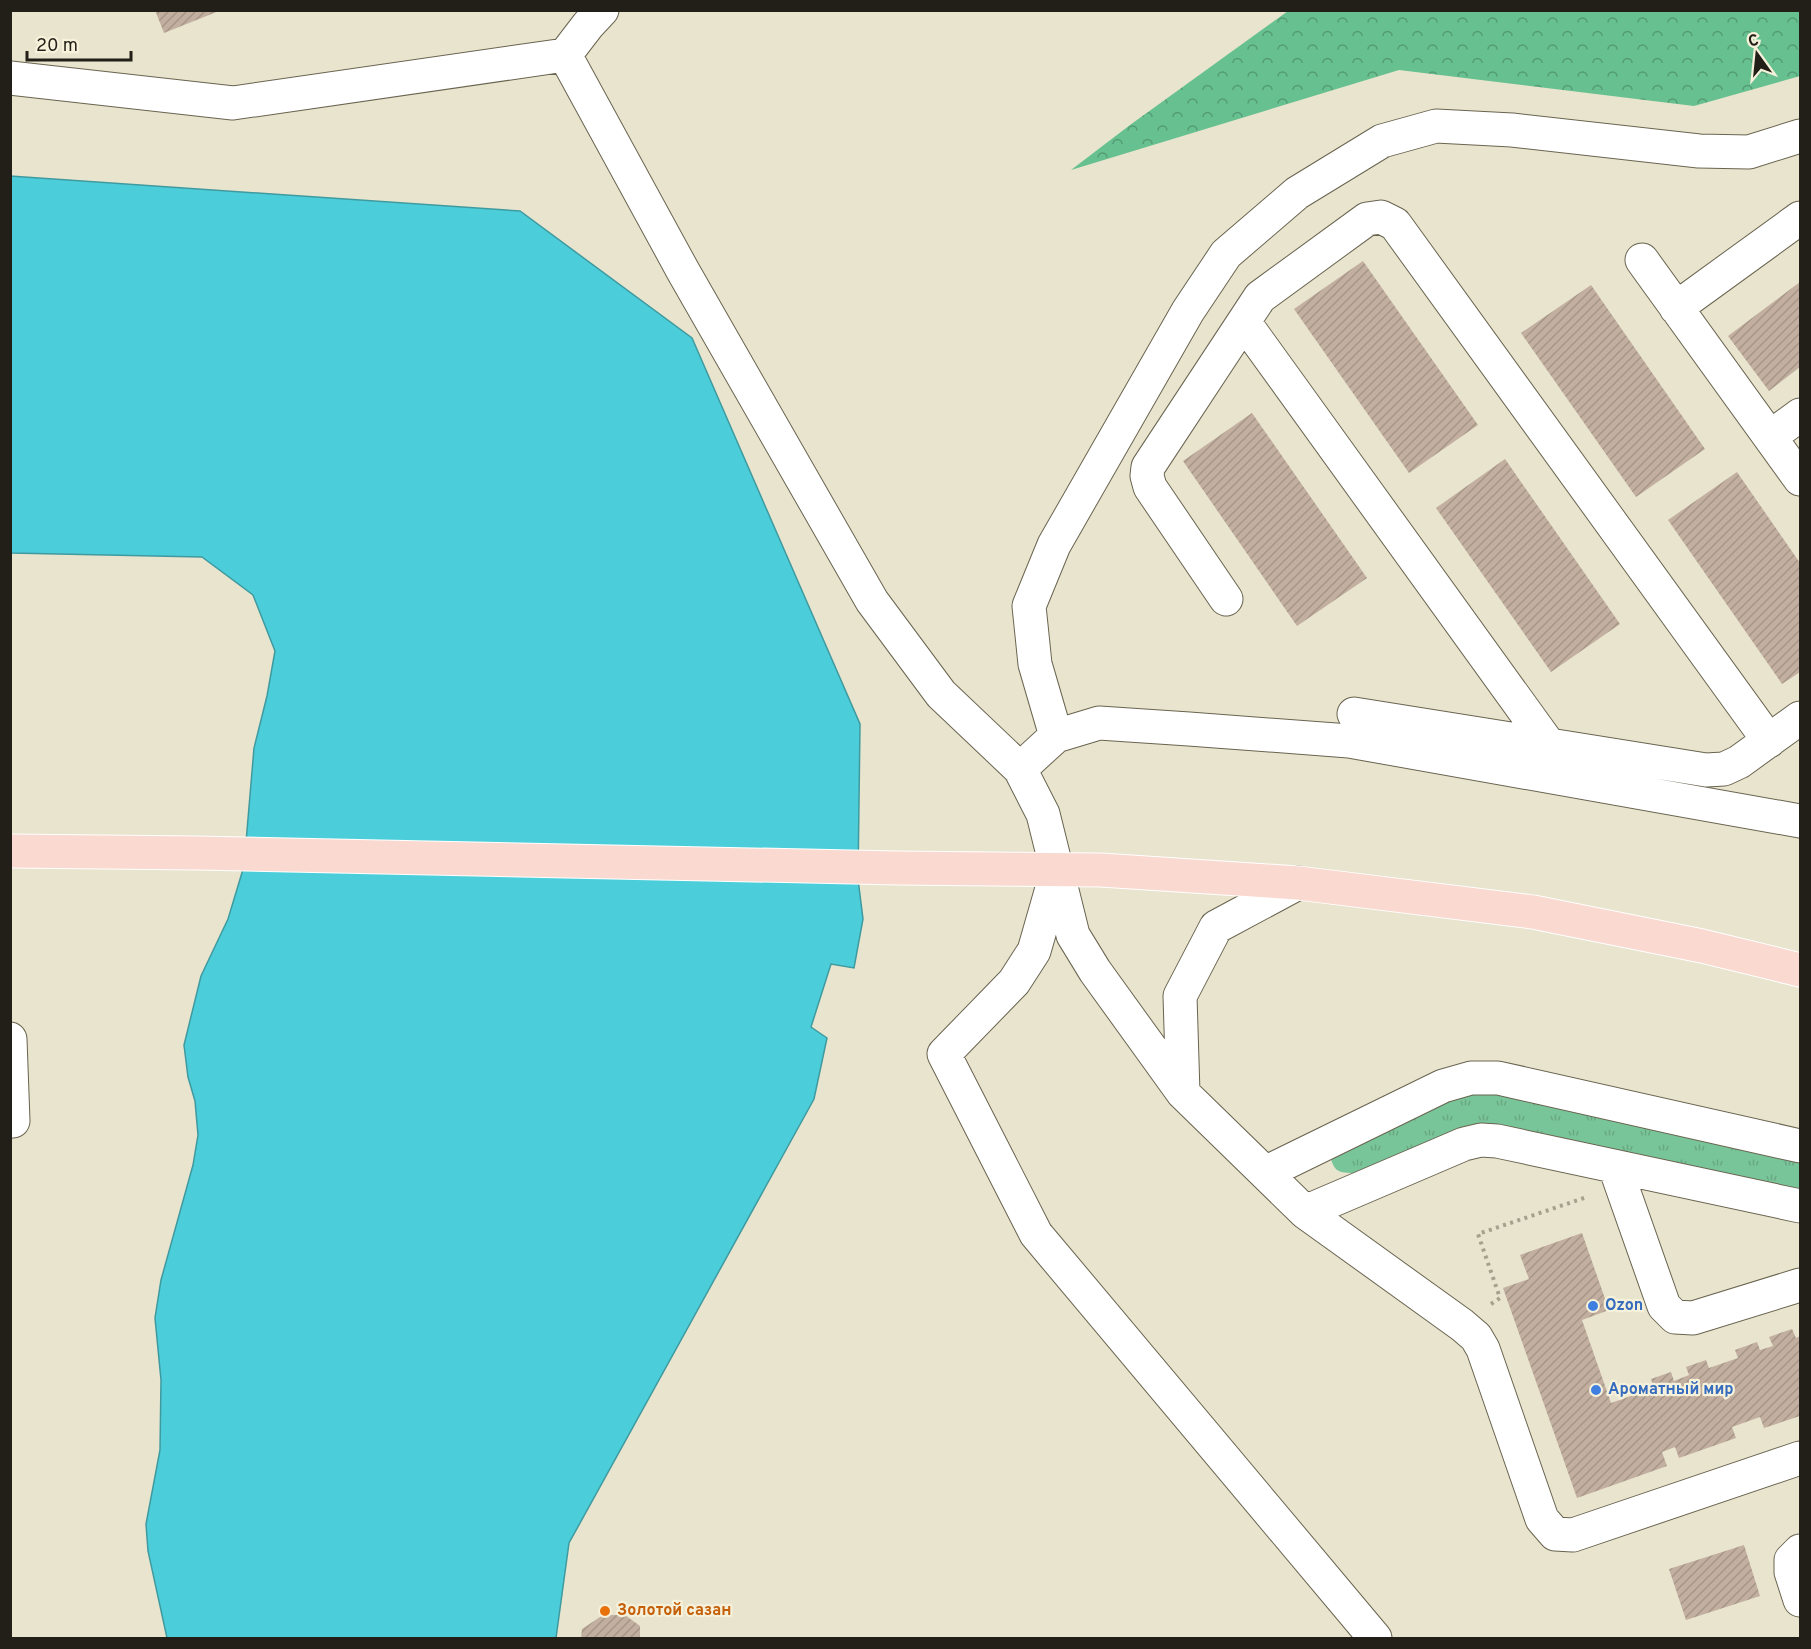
<svg xmlns="http://www.w3.org/2000/svg" width="1811" height="1649" viewBox="0 0 1811 1649" font-family="Overpass,sans-serif">
<style>
.grass{fill:url(#grass-tufts)}
.forest{fill:url(#forest-crowns)}
.water{fill:#4cceda;stroke:#3f9aa0;stroke-width:1.5}
.building{fill:url(#building-hatch)}
.lines{fill:none;stroke-linecap:round;stroke-linejoin:round}
.minor-casing{stroke:#696450;stroke-width:35}
.major-casing{stroke:#fff;stroke-width:35}
.path{stroke:#a5a18f;stroke-width:4;stroke-dasharray:3 4.5;stroke-linecap:butt}
.minor{stroke:#fff;stroke-width:33}
.major{stroke:#fadad0;stroke-width:33}
.shop-dot{fill:#3f7fe0;stroke:#f6f1da;stroke-width:2}
.food-dot{fill:#e8710a;stroke:#f6f1da;stroke-width:2}
.labels{text-anchor:middle;dominant-baseline:central;stroke-width:4.5;stroke-linejoin:round;paint-order:stroke}
.shop-label{font-size:16px;font-weight:bold;fill:#366cbe;stroke:#f6f1da;text-anchor:start}
.food-label{font-size:16px;font-weight:bold;fill:#c56008;stroke:#f6f1da;text-anchor:start}
</style>
<defs>
<pattern id="grass-tufts" width="24" height="20" patternUnits="userSpaceOnUse" patternTransform="scale(1.5)"><rect width="24" height="20" fill="#79c59a"/><path d="M3 7l-1-3M5 7V3M7 7l1-3M15 17l-1-3M17 17v-4M19 17l1-3" fill="none" stroke="#68a984"/></pattern>
<pattern id="forest-crowns" width="20" height="18" patternUnits="userSpaceOnUse" patternTransform="scale(1.5)"><rect width="20" height="18" fill="#66c08f"/><path d="M2 6a3 3 0 1 1 6 0M12 15a3 3 0 1 1 6 0" fill="none" stroke="#549b74"/></pattern>
<pattern id="building-hatch" width="6" height="6" patternUnits="userSpaceOnUse" patternTransform="scale(1.5)"><rect width="6" height="6" fill="#c2af9f"/><path d="M-1 1l2-2M0 6l6-6M5 7l2-2" fill="none" stroke="#a69688"/></pattern>
</defs>
<rect width="100%" height="100%" fill="#e9e4cd"/>
<!-- grass -->
<path class="grass" d="M1481,1091L1800,1157V1194L1431,1141L1353,1173C1336,1173 1334,1170 1329,1153L1445,1096Z"/>
<!-- forest -->
<path class="forest" d="M1288,11H1800V76L1694,106L1399,70L1071,170L1130,125Z"/>
<!-- water -->
<path class="water" d="M10,176L520,211L692,338L860,724L858,879L863,919L854,968L831,964L811,1027L827,1038L814,1099L569,1543L556,1638H167L148,1551L146,1524L160,1450L161,1380L155,1318L161,1280L193,1165L198,1135L195,1101L188,1077L184,1045L201,976L228,919L244,866L254,748L267,696L275,651L253,595L202,557L11,553Z"/>
<!-- building -->
<path class="building" d="M155,10H219V11L164,33Z
M1363,261L1478,425L1409,473L1294,309Z
M1800,282V367L1769,391L1728,336Z
M1591,285L1705,449L1636,497L1521,333Z
M1252,413L1367,578L1297,626L1183,461Z
M1505,459L1620,624L1551,672L1436,508Z
M1737,472L1800,563V672L1782,684L1668,520Z
M1582,1233L1609,1310L1582,1320L1611,1403L1654,1388L1651,1379L1671,1372L1674,1381L1689,1375L1686,1367L1706,1360L1709,1368L1738,1358L1735,1350L1757,1342L1760,1350L1773,1346L1769,1337L1792,1329L1796,1338L1800,1336V1416L1764,1428L1760,1417L1732,1427L1736,1438L1679,1458L1675,1447L1662,1452L1667,1466L1577,1498L1503,1288L1529,1279L1520,1255Z
M1744,1545L1760,1596L1686,1620L1669,1569Z
M603,1615H625L640,1626V1638H581L582,1629Z"/>
<g class="lines">
<defs>
<path id="minor" d="M602,10L588,25L565,55L683,271L872,601L941,694L1020,769L1043,814L1073,935L1095,971L1183,1093L1305,1212L1462,1325L1476,1337L1483,1349L1542,1519L1555,1534L1573,1535L1800,1458
M10,78L233,103L565,55
M1642,260L1800,479
M1676,308L1800,218
M1244,322L1549,745
M1770,437L1800,415
M1226,599L1150,487L1147,476L1148,467L1260,297L1367,219L1381,217L1395,224L1769,741
M1354,714L1706,770L1724,769L1739,762L1800,718
M1056,736L1035,664L1029,606L1054,545L1188,311L1226,254L1297,193L1382,141L1436,126L1512,130L1699,151L1749,152L1800,136
M1020,769L1056,736L1099,723L1189,729L1349,741L1800,821
M1057,871L1034,951L1014,982L944,1054L1036,1234L1375,1638
M10,1039L13,1121
M1183,1093L1180,996L1216,927L1298,883
M1615,1167L1664,1306L1675,1317L1693,1318L1800,1285
M1265,1173L1443,1086L1471,1078H1498L1800,1146
M1305,1212L1464,1144L1481,1140L1497,1141L1800,1206
M1800,1551L1791,1560V1572L1800,1600"/>
<path id="major" d="M10,851L198,853L897,868L1101,870L1298,883L1533,912L1702,946L1800,970"/>
</defs>
<!-- minor casing -->
<use href="#minor" class="minor-casing"/>
<!-- major casing -->
<use href="#major" class="major-casing"/>
<!-- path -->
<path class="path" d="M1491,1304L1500,1298L1478,1234L1587,1197"/>
<!-- minor -->
<use href="#minor" class="minor"/>
<!-- major -->
<use href="#major" class="major"/>
</g>
<!-- markers -->
<g class="shop-dot">
<circle cx="1593" cy="1306" r="6"/>
<circle cx="1596" cy="1390" r="6"/>
</g>
<circle class="food-dot" cx="605" cy="1611" r="6"/>
<g class="labels">
<!-- shop labels -->
<g class="shop-label">
<text x="1605" y="1306">Ozon</text>
<text x="1608" y="1390">Ароматный мир</text>
</g>
<!-- food labels -->
<g class="food-label">
<text x="617" y="1611">Золотой сазан</text>
</g>
</g>
<!-- border -->
<rect width="1811" height="1649" fill="none" stroke="#211f17" stroke-width="24"/>
<!-- north arrow -->
<g transform="translate(1757 54) rotate(345)" stroke="#f6f1da" stroke-width="4.5" paint-order="stroke">
<path d="M0-4.5L10 22L0 15L-10 22Z" fill="#211f17"/>
<text y="-9" font-size="16" font-weight="bold" text-anchor="middle" fill="#211f17">С</text>
</g>
<!-- scale -->
<path d="M27 51v9h104v-9" fill="none" stroke="#211f17" stroke-width="3"/>
<text x="36" y="51" font-size="18" fill="#211f17" stroke="#f6f1da" stroke-width="4.5" paint-order="stroke">20 m</text>
</svg>
